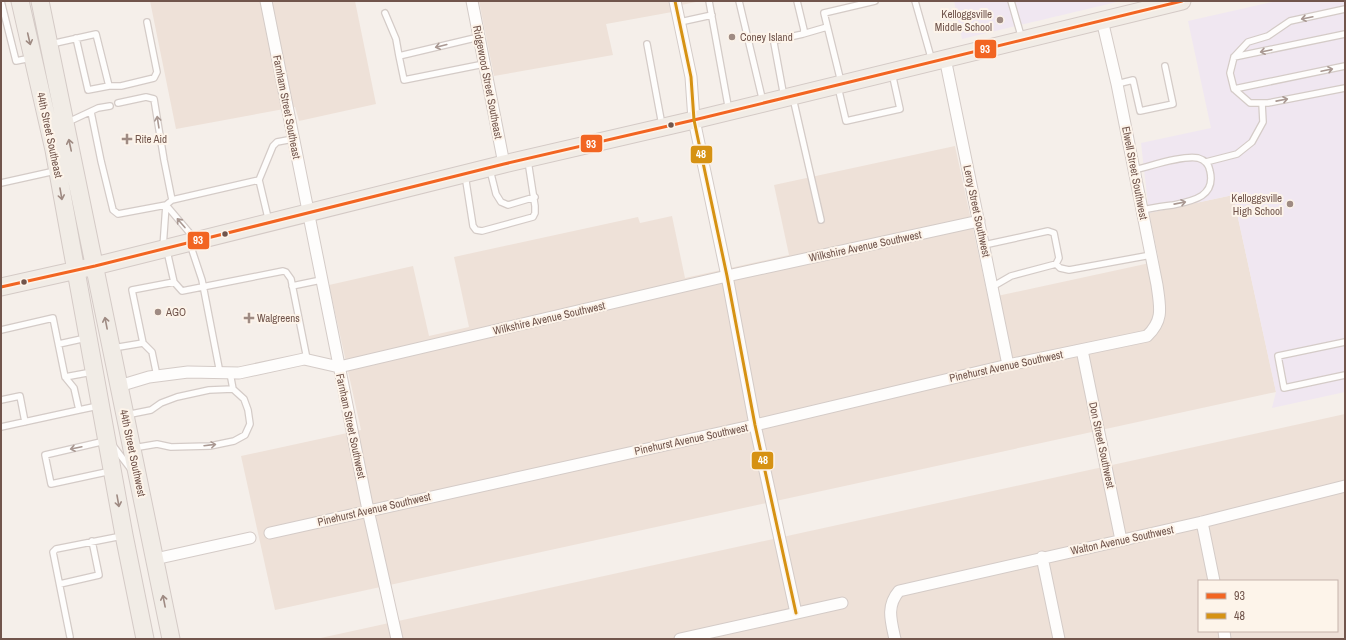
<svg xmlns="http://www.w3.org/2000/svg" width="1346" height="640" viewBox="0 0 1346 640" font-family="'Archivo Narrow',sans-serif">
<style>
.residential{fill:#eee1d8;fill-rule:evenodd}
.education{fill:#f0e7f1}
.lines{fill:none;stroke-linecap:round;stroke-linejoin:round}
.service-casing{stroke:#d4cbc7;stroke-width:8}
.minor-casing{stroke:#d4cbc7;stroke-width:13}
.primary-casing{stroke:#d4cac6;stroke-width:19}
.service{stroke:#fefdfc;stroke-width:5.5}
.minor{stroke:#fefdfc;stroke-width:11}
.primary{stroke:#f1ece6;stroke-width:17}
.bus-1-casing{stroke:#fdf4ea;stroke-width:6}
.bus-2-casing{stroke:#fdf4ea;stroke-width:6}
.bus-1{stroke:#f26522;stroke-width:3}
.bus-2{stroke:#d69213;stroke-width:3}
.oneway{stroke:#a99892}
.oneway2{stroke:#9e8a82}
.poi-dot{fill:#9f8b83;stroke:#fdf4ea;stroke-width:1.5}
.bus-dot{fill:#71554c;stroke:#fdf4ea;stroke-width:1.5}
.labels{text-anchor:middle;dominant-baseline:central;stroke-width:4;stroke-linejoin:round;paint-order:stroke}
.poi-label{font-size:11px;fill:#71554c;stroke:#fdf4ea;text-anchor:start}
.street-label{font-size:11px;fill:#71554c;stroke:#fdf4ea}
.line-badge{stroke:#fdf4ea;stroke-width:1.5}
.badge-label{font-size:11px;text-anchor:middle;font-weight:bold;fill:#fff}
</style>
<rect width="100%" height="100%" fill="#f5efea"/>
<!-- residential -->
<path class="residential" d="M150,1H355L376,104L299,121L295,107L176,129Z
M479,1H701L671,7L672,12L606,24L613,55L494,76Z
M955,146L988,298L1159,261L1149,213L1233,195L1276,392L275,610L241,456L361,430L329,285L413,266L429,336L469,327L454,257L638,217L640,223L672,216L685,278L789,255L774,185Z
M1345,414V639H316ZM1199,581H1337V631H1199Z"/>
<!-- education -->
<path class="education" d="M954,1H1121L962,39Z
M1277,1H1345V392L1272,408L1276,392L1233,195L1149,213L1141,143L1211,128L1188,21Z"/>
<g class="lines">
<defs>
<path id="service" d="M1,1L16,61L31,58
M709,1L729,111
M739,1L763,102
M915,1L932,61
M1011,1L1022,39
M1345,9L1290,21L1268,36L1248,42L1234,57L1230,73L1234,89L1250,103H1268L1345,88
M385,13L396,39L399,56
M680,22L712,15
M803,34L827,27
M479,37L399,56L404,80L484,64
M51,44L96,34L109,86L88,90L76,38
M647,44L662,125
M1234,57L1345,34
M841,82L824,13L875,1
M1117,84L1133,80L1140,111L1173,104L1165,66
M109,86H121L154,78L157,72L147,22
M838,87L846,121L900,109L892,73
M1234,89L1345,66
M784,97L774,43L776,40L803,34L804,30L797,1
M793,98L821,220
M118,103L146,97L154,99L164,160L172,200
M91,112L101,161L113,210L118,214L166,205L172,200L259,180
M66,123L98,108L110,106
M1206,162L1237,154L1252,142L1263,122L1262,103
M490,170L496,194L501,202L508,205L535,197
M1134,170C1151,166 1183,155 1198,158C1205,160 1209,165 1210,171C1216,197 1192,201 1173,205C1162,206 1152,208 1142,210
M465,175L473,226L476,230L482,231L533,217L535,213V206L528,161
M1,183L55,171
M166,205L194,238
M269,222L259,180L273,146L277,142L293,139
M190,244L202,280L220,373
M984,245L1048,231L1054,233L1059,258L1056,264L1011,276L992,287
M163,247L166,205
M1056,264L1060,268L1069,270L1151,255
M174,282L182,291L283,271L286,272L291,279L307,359
M292,286L321,280
M1,330L53,318L65,377L74,388L79,410L98,406
M1345,342L1278,356L1284,388L1345,375
M59,344L86,338
M113,348L143,343
M157,376L152,352L143,343L132,290L174,282L167,251
M65,377L92,372
M1,400L20,396L25,422
M126,415L151,410L161,403L177,397L209,390L233,389
M1,427L79,410
M105,441L45,455L51,484L111,471
M114,447L130,468
M133,448L157,444L171,447L210,446L234,441L245,435L250,424L248,410L244,399L233,389L230,373
M60,584L99,575L92,541
M70,637L53,552L56,549L122,536"/>
<path id="minor" d="M266,1L368,510L397,639
M472,1L504,164
M675,1L691,77L694,120L727,276L755,425L796,613
M945,58L1008,365
M1082,350L1121,540
M119,386L149,377L188,372L239,373L304,359L339,367L727,276L979,221
M1202,522L1214,581
M270,533L755,425L1008,365L1147,336C1164,320 1160,307 1157,285L1117,84L1102,20
M1042,557L1059,639
M155,559L250,538
M1224,631L1225,639
M680,639L842,603
M895,639C891,621 886,606 899,591L1202,522L1345,486"/>
<path id="primary" d="M20,1L54,150L124,535L145,639
M40,1L171,639
M1,287L95,266L504,164L694,120L1182,1"/>
</defs>
<!-- service casing -->
<use href="#service" class="service-casing"/>
<!-- minor casing -->
<use href="#minor" class="minor-casing"/>
<!-- primary casing -->
<use href="#primary" class="primary-casing"/>
<!-- service -->
<use href="#service" class="service"/>
<!-- minor -->
<use href="#minor" class="minor"/>
<!-- primary -->
<use href="#primary" class="primary"/>
<defs>
<path id="bus-1" d="M1,287L95,266L504,164L694,120L1182,1"/>
<path id="bus-2" d="M675,1L691,77L694,120L727,276L755,425L796,613"/>
</defs>
<!-- bus-1 casing -->
<use href="#bus-1" class="bus-1-casing"/>
<!-- bus-2 casing -->
<use href="#bus-2" class="bus-2-casing"/>
<!-- bus-1 -->
<use href="#bus-1" class="bus-1"/>
<!-- bus-2 -->
<use href="#bus-2" class="bus-2"/>
</g>
<!-- one-way arrows -->
<defs><path id="oneway-shaft" d="M-6 0H5M1.5-3L5.5 0L1.5 3" fill="none" stroke-width="1.6" stroke-linecap="round" stroke-linejoin="round"/></defs>
<g class="oneway">
<use href="#oneway-shaft" transform="translate(1307 18) rotate(168)"/>
<use href="#oneway-shaft" transform="translate(441 46) rotate(166)"/>
<use href="#oneway-shaft" transform="translate(1266 51) rotate(168)"/>
<use href="#oneway-shaft" transform="translate(1327 70) rotate(-12)"/>
<use href="#oneway-shaft" transform="translate(1282 100) rotate(-11)"/>
<use href="#oneway-shaft" transform="translate(158 122) rotate(-99)"/>
<use href="#oneway-shaft" transform="translate(1180 203) rotate(-11)"/>
<use href="#oneway-shaft" transform="translate(181 223) rotate(-131)"/>
<use href="#oneway-shaft" transform="translate(210 445) rotate(-7)"/>
<use href="#oneway-shaft" transform="translate(76 448) rotate(168)"/>
</g>
<g class="oneway2">
<use href="#oneway-shaft" transform="translate(29 39) rotate(77)"/>
<use href="#oneway-shaft" transform="translate(70 145) rotate(-102)"/>
<use href="#oneway-shaft" transform="translate(61 194) rotate(80)"/>
<use href="#oneway-shaft" transform="translate(106 323) rotate(-101)"/>
<use href="#oneway-shaft" transform="translate(118 501) rotate(80)"/>
<use href="#oneway-shaft" transform="translate(164 601) rotate(-101)"/>
</g>
<!-- markers -->
<g class="poi-dot">
<circle cx="1000" cy="20" r="4"/>
<circle cx="732" cy="37" r="4"/>
<path d="M125 133h4v4h4v4h-4v4h-4v-4h-4v-4h4z"/>
<circle cx="1290" cy="204" r="4"/>
<circle cx="158" cy="312" r="4"/>
<path d="M247 312h4v4h4v4h-4v4h-4v-4h-4v-4h4z"/>
</g>
<g class="bus-dot">
<circle cx="671" cy="125" r="3.5"/>
<circle cx="225" cy="234" r="3.5"/>
<circle cx="24" cy="282" r="3.5"/>
</g>
<g class="labels">
<!-- poi labels -->
<g class="poi-label">
<text x="992" y="14" text-anchor="end">Kelloggsville<tspan x="992" dy="13">Middle School</tspan></text>
<text x="740" y="37">Coney Island</text>
<text x="135" y="139">Rite Aid</text>
<text x="1282" y="198" text-anchor="end">Kelloggsville<tspan x="1282" dy="13">High School</tspan></text>
<text x="166" y="312">AGO</text>
<text x="257" y="318">Walgreens</text>
</g>
<!-- street labels -->
<g class="street-label">
<text transform="translate(488 82) rotate(79)">Ridgewood Street Southeast</text>
<text transform="translate(287 107) rotate(79)">Farnham Street Southeast</text>
<text transform="translate(50 135) rotate(78)">44th Street Southeast</text>
<text transform="translate(1135 173) rotate(79)">Elwell Street Southwest</text>
<text transform="translate(977 211) rotate(78)">Leroy Street Southwest</text>
<text transform="translate(865 246) rotate(-12)">Wilkshire Avenue Southwest</text>
<text transform="translate(549 318) rotate(-13)">Wilkshire Avenue Southwest</text>
<text transform="translate(1006 366) rotate(-12)">Pinehurst Avenue Southwest</text>
<text transform="translate(351 426) rotate(78)">Farnham Street Southwest</text>
<text transform="translate(691 439) rotate(-12)">Pinehurst Avenue Southwest</text>
<text transform="translate(1102 445) rotate(78)">Don Street Southwest</text>
<text transform="translate(133 453) rotate(78)">44th Street Southwest</text>
<text transform="translate(374 509) rotate(-13)">Pinehurst Avenue Southwest</text>
<text transform="translate(1122 540) rotate(-12)">Walton Avenue Southwest</text>
</g>
</g>
<g class="line-badge">
<rect x="974" y="39" width="23" height="20" rx="4" fill="#f26522"/>
<rect x="580" y="134" width="23" height="19" rx="4" fill="#f26522"/>
<rect x="690" y="145" width="23" height="19" rx="4" fill="#d69213"/>
<rect x="187" y="231" width="23" height="19" rx="4" fill="#f26522"/>
<rect x="751" y="451" width="23" height="19" rx="4" fill="#d69213"/>
</g>
<g class="badge-label">
<text x="985" y="53">93</text>
<text x="591" y="148">93</text>
<text x="701" y="158">48</text>
<text x="198" y="244">93</text>
<text x="763" y="464">48</text>
</g>
<!-- border -->
<rect width="1346" height="640" fill="none" stroke="#71554c" stroke-width="4"/>
<!-- legend -->
<rect x="1198" y="580" width="140" height="52" fill="#fdf4ea" stroke="#c5b4ab"/>
<rect x="1206" y="593" width="20" height="6" fill="#f26522" stroke="#c5b4ab"/>
<text x="1234" y="600" font-size="12" fill="#71554c">93</text>
<rect x="1206" y="613" width="20" height="6" fill="#d69213" stroke="#c5b4ab"/>
<text x="1234" y="620" font-size="12" fill="#71554c">48</text>
</svg>
